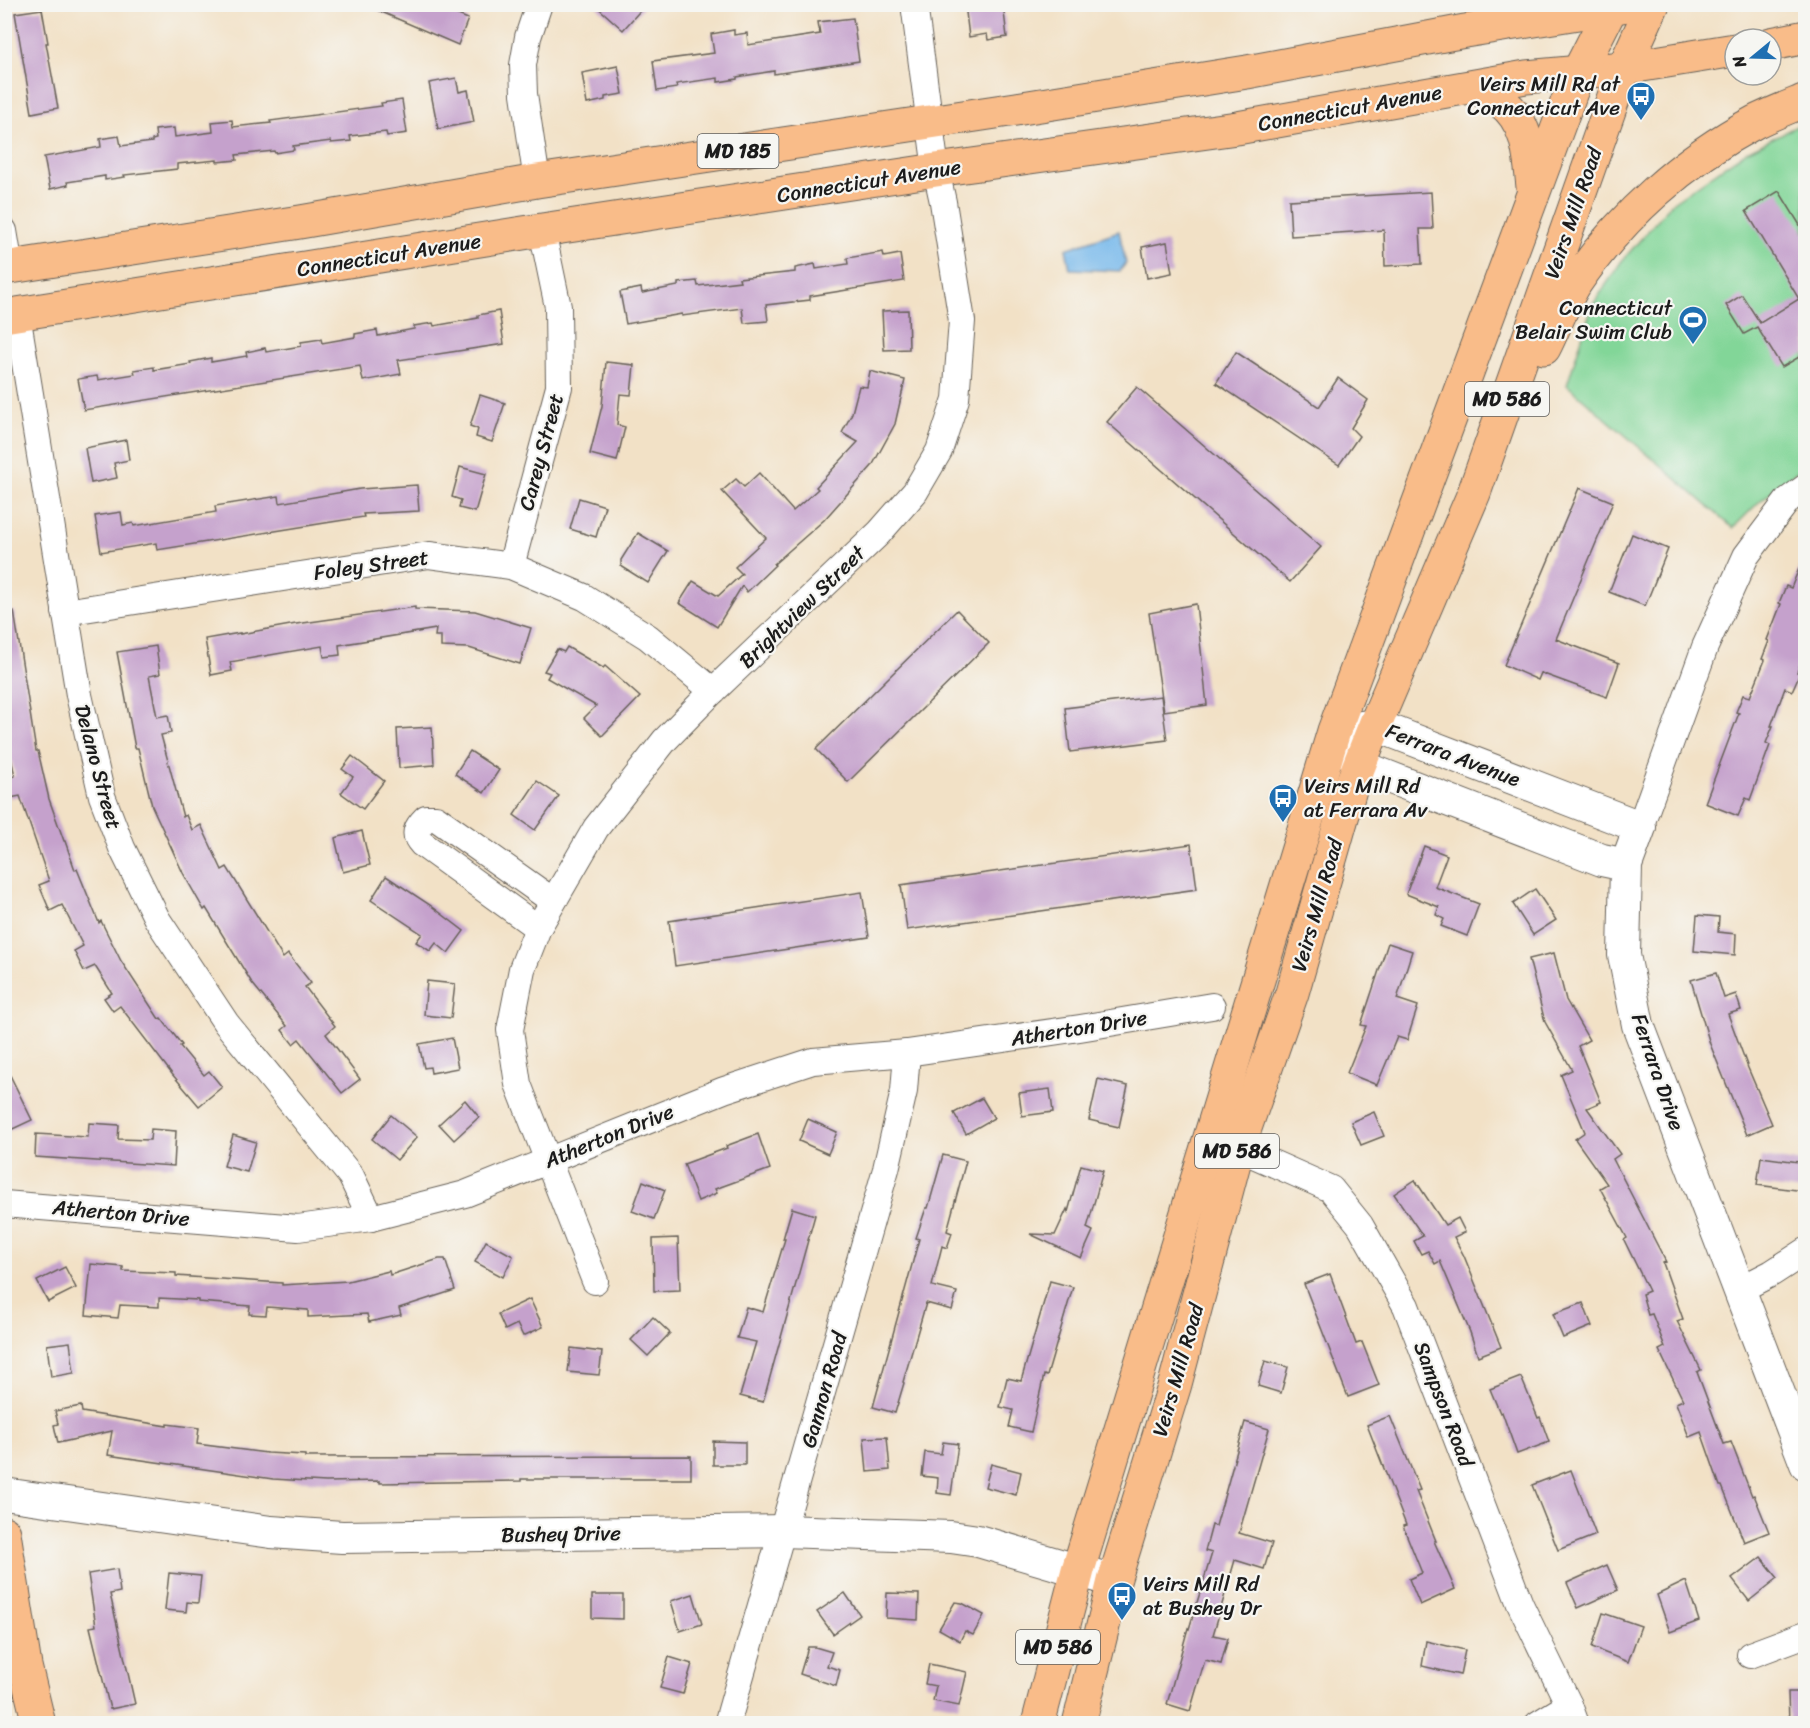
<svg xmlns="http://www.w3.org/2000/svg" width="1810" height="1728" font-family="Sriracha,sans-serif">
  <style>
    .green { fill: #82d698; stroke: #4f795a; stroke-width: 1.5 }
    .water { fill: #76b8eb; stroke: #496a84; stroke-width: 1.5 }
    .building { fill: #c5a1cc }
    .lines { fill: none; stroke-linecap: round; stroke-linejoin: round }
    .minor-casing { stroke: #676158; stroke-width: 28 }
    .tertiary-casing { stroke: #676158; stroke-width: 34 }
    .primary-casing { stroke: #676158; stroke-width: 35 }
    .minor { stroke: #fff; stroke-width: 26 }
    .tertiary { stroke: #fff; stroke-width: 32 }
    .primary { stroke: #f9bc89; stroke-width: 33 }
    .labels { text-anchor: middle; stroke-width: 4.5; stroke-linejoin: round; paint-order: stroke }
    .shield { fill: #f6f6f2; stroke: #5d5d5c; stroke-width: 1.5 }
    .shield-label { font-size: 20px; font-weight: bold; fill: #1c1c1c }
    .poi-label { font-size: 21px; fill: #1c1c1c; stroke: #f6f6f2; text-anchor: end }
    .street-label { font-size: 21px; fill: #1c1c1c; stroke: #f6f6f2 }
  </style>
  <rect width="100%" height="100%" fill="#f6f6f2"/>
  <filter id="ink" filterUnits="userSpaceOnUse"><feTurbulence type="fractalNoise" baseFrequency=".0167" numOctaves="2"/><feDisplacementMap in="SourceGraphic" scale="12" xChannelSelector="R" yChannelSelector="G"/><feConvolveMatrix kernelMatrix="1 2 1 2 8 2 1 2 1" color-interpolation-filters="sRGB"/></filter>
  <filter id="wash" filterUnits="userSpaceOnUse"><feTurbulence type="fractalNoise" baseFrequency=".008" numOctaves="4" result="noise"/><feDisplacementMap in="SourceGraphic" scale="24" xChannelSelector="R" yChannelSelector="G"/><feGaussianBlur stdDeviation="1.35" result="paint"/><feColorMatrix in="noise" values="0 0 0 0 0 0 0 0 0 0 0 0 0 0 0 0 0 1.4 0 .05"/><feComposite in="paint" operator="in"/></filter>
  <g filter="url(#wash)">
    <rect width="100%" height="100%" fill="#f2e1c6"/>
    <path class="green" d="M1805,122V465L1759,502L1733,528L1567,385L1592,306L1621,262L1673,202L1747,151Z"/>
    <path class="water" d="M1119,231L1126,263L1120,271L1070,269L1066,249Z"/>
    <g id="blocks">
      <g class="building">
        <path d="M363,4H431L468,19L458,45Z"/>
        <path d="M594,4H646L623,30Z"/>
        <path d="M965,4H1003L1007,37L988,40L987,34L969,37Z"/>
        <path d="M42,9L48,43H46L58,108L32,113L15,13Z"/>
        <path d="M853,18L859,61L774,74V71L737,77V79L718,82V78L676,84L677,88L657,91L653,61L714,53L711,34L734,30V35L747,33L748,45L820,34L818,22Z"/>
        <path d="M618,66L623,94L605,97V100L587,104L582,73Z"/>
        <path d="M456,78L459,92L468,90L474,122L438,129L429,83Z"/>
        <path d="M402,100L407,133L387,136L386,132L350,136L351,141L331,143V141L293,146L294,150L275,153L274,151L236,155L237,160L217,162V160L177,164V169L124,175L125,177L105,180V176L67,182L68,185L50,189L44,157L101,147L100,139L119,136L121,146L152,142V140L156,139L155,130L174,128L175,137L213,132L212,122L232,120L233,127L271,123L270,121L382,106L381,103Z"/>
        <path d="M1779,191L1806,235V353L1782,367L1757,327L1744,334L1726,305L1742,295L1760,323L1799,299L1746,211Z"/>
        <path d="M1431,192L1433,229H1420L1422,264L1385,266L1384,230L1291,236L1289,200Z"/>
        <path d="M1167,242L1172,273L1147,278L1142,247Z"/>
        <path d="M883,252L884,257L900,254L904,281L810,296V300L766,305L768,321L744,323L742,308L682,316V314L626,324L620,292L641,288L642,293L678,286V283L697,281L698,286L740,281L739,278L795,272V268L815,264L816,269L848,264L847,258Z"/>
        <path d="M908,310L909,349L884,350L882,311Z"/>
        <path d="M499,311L504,344L398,360L401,374L363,381L360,366L84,410L78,379L97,376L98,380L135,374L134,370L154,367V370L191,364L190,362L211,358V362L247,356L246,352L265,348L266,352L301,346V342L321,339L322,343L355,337V334L377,330L378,336L414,329V326L433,323L434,326L478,318V315Z"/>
        <path d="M1236,352L1319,407L1338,378L1368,400L1351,428L1359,436L1339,465L1216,383Z"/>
        <path d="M606,362L634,365L631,395L620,394L617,425L625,427L617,461L590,454L602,406Z"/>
        <path d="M870,371L905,380L895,424L872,466L824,520L774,564L775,565L747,592L742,586L717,627L679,603L693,581L718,596L742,574L735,567L766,538L722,491L736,479L744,487L759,473L793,511L818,489L816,487L858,442L842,433L852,413L859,386L867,387Z"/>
        <path d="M1137,387L1321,547L1290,582L1107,422Z"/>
        <path d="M480,395L505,403L492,442L476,437L478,429L470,426Z"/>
        <path d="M126,440L129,460L114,463L117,478L91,483L85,448Z"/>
        <path d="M460,467L486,474L475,512L459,508L461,500L452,497Z"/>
        <path d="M417,485L419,511L363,514L364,517L325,523L157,550L156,543L101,552L95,516L121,512L123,525L133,523L134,526L216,512L215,506L279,496L280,503L360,489Z"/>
        <path d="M1579,488L1613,502L1556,639L1619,663L1607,697L1541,673L1538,680L1504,665Z"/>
        <path d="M579,498L605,506L596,537L570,529Z"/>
        <path d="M638,533L668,551L648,583L621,566V560Z"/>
        <path d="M1632,534L1668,549L1645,606L1609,592Z"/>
        <path d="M1805,554L1806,650L1797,672L1800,673L1792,691L1785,688L1771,726H1773L1766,743L1770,745L1750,800L1746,798L1738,816L1705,803L1739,713L1736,712L1743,695L1750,697L1765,660L1762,659L1769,641L1767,640L1781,604L1779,603L1786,586L1791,588Z"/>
        <path d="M1196,604L1207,705L1164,711L1149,613Z"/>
        <path d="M415,607V609L475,611L531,628L520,664L469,648L441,647V636H435L436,629L339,645L340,655L324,657L322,646L230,662L232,671L211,675L205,639L240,633V634L296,624Z"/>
        <path d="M957,610L989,643L848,782L816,749Z"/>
        <path d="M14,611L36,751H38L49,799L64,841H65L75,870L77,869L99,923L101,921L121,961L159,1019L161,1018L182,1045L180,1046L204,1075L209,1071L222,1087L199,1106L172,1074L120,1006L113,1011L104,998L112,993L95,966L84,971L74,951L83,946L62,905L50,911L39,885L49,881L20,796L10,798L6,778L15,776L4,727V612Z"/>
        <path d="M156,646L160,674L149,676L157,717L168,715L171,733L161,735L183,817L186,815L192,830L201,825L222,870L227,867L283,958L288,954L311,983L305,987L335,1026L326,1034L360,1079L342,1093L299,1039L293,1044L282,1030L287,1026L252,983L206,908L204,910L183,873L152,806L138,748H135L117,652Z"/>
        <path d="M567,647L603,668L605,666L640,697L602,736L584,718L596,706L547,678L550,673L544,671L557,649L564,652Z"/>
        <path d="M1161,696L1167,740L1070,752L1065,708Z"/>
        <path d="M432,727L434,765L399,768L397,729Z"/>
        <path d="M470,751L499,770L484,793L455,774Z"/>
        <path d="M352,756L384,781L363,809L341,793L353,777L342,769Z"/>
        <path d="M537,781L559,796L535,830L514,815Z"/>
        <path d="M362,831L370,865L343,872L335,838Z"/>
        <path d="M1191,844L1197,889L907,930L901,885Z"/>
        <path d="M1424,846L1447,855L1435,887L1479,904L1467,936L1441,926L1444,919L1436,915L1439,907L1406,894Z"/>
        <path d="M386,876L430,905L464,931L448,953L436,943L430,951L416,942L422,934L371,900Z"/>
        <path d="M1535,889L1556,920L1533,935L1513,904Z"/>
        <path d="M862,892L869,937L675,966L669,921Z"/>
        <path d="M1697,915L1719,917L1718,932L1736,934L1735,955L1694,951Z"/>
        <path d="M1388,943L1412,951L1397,999L1418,1006L1407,1040L1397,1037L1377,1085L1347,1073L1366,1026L1361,1025Z"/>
        <path d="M1554,953L1566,1000L1589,1040L1578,1046L1601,1102L1587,1108L1620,1154L1613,1159L1666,1262L1663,1263L1683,1319L1677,1321L1701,1370L1697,1372L1724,1444L1731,1442L1752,1496L1754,1495L1769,1532L1744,1542L1722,1486H1720L1701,1432L1689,1437L1676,1403L1683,1400L1659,1350L1665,1347L1652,1314L1648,1315L1642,1294L1649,1291L1624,1240L1627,1238L1600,1188L1607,1184L1575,1139L1585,1132L1561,1075L1572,1070L1545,1022L1529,959Z"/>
        <path d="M1716,973L1724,998L1736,994L1741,1010L1728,1014L1748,1068L1772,1124L1747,1135L1710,1044L1691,980Z"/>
        <path d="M427,981L455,984L451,1018L424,1015Z"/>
        <path d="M452,1038L458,1068L431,1073L430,1067L424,1068L419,1044Z"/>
        <path d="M4,1063L32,1120L4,1133Z"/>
        <path d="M1098,1079L1128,1086L1119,1127L1089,1120Z"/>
        <path d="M1050,1089L1053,1112L1022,1116L1019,1093Z"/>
        <path d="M982,1098L994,1118L966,1134L954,1113Z"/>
        <path d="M465,1100L479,1117L454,1140L439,1124Z"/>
        <path d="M1374,1112L1384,1136L1361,1145L1351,1122Z"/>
        <path d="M391,1115L417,1137L397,1160L372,1139Z"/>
        <path d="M808,1119L837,1132L828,1154L799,1141Z"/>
        <path d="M89,1123L119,1125L118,1139L150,1140L151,1129L176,1131L174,1166L35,1157L36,1134L88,1137Z"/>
        <path d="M758,1134L770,1169L715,1189L717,1193L698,1201L684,1164L727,1148L726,1146Z"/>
        <path d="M233,1135L256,1142L247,1172L224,1166Z"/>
        <path d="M943,1155L966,1161L947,1231L952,1233L947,1248L942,1246L932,1286L957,1292L952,1310L926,1303L903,1382L904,1383L895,1413L873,1407L919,1239L916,1238L926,1208H928Z"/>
        <path d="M1761,1157L1806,1163L1804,1191L1757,1185Z"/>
        <path d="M1081,1165L1103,1171L1087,1228L1093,1231L1081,1258L1030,1234L1055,1235L1067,1209L1068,1212Z"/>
        <path d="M1415,1180L1445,1225L1458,1218L1465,1232L1454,1237L1464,1256L1501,1347L1478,1356L1470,1332L1440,1261L1435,1264L1428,1251L1421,1254L1414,1241L1423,1236L1394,1194Z"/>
        <path d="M643,1181L665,1190L654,1219L632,1211Z"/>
        <path d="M792,1208L815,1215L763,1402L740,1396L756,1342L737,1338L746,1307L763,1312L785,1239H783Z"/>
        <path d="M678,1238L680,1290L654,1291L653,1239Z"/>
        <path d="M486,1241L513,1256L503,1277L475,1262Z"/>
        <path d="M439,1259H445L455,1290L399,1308L401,1315L369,1322L367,1314L308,1317V1310L267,1307L266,1315L249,1314L250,1306L198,1302V1300L159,1298V1307L120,1305L118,1318L86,1315L91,1264L123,1267V1271L176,1273V1276L282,1283V1285L348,1281L389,1271L390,1275Z"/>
        <path d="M65,1267L76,1288L48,1302L37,1281Z"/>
        <path d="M1330,1274L1356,1344L1362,1342L1379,1385L1348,1397L1304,1284Z"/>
        <path d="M1050,1281L1073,1287L1047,1376L1044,1375L1031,1432L1009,1427L1013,1410L1000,1407L1007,1378L1021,1381Z"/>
        <path d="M530,1299L543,1327L523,1336L517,1324L505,1330L498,1314Z"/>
        <path d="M1583,1303L1592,1326L1563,1338L1553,1314Z"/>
        <path d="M653,1317L670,1333L648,1356L631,1340Z"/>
        <path d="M70,1342L74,1373L51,1377L47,1345Z"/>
        <path d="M571,1348L602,1352L599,1375L568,1372Z"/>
        <path d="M1265,1361L1288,1367L1281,1393L1258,1386Z"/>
        <path d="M1521,1377L1538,1418L1540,1417L1549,1442L1517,1454L1502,1412L1500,1413L1490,1389Z"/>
        <path d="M81,1406L82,1412L167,1426V1424L199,1428L197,1444L267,1453L305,1455V1457L691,1456V1479H521V1481L380,1483V1481L326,1482L273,1479L108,1455L112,1431L58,1443L54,1425L58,1424L55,1411Z"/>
        <path d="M1390,1416L1420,1490L1416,1491L1436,1541H1434L1455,1589L1420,1605L1409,1579L1422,1573L1403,1526L1406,1525L1367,1425Z"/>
        <path d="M1245,1422L1269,1429L1239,1533L1272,1543L1264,1569L1235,1560L1213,1635L1228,1638L1221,1664L1205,1660L1190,1711L1167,1704L1188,1628L1189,1629L1212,1553L1205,1551L1212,1525L1216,1526Z"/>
        <path d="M887,1437L890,1470L867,1472L864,1438Z"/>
        <path d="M713,1441L745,1442V1465H713Z"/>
        <path d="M943,1442L958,1444L951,1495L937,1493L938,1478L922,1476L925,1452L941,1454Z"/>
        <path d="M991,1464L1021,1472L1016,1495L985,1487Z"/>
        <path d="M1571,1470L1596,1535L1558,1550L1532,1485Z"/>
        <path d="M1761,1557L1778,1578L1749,1601L1732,1579Z"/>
        <path d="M1607,1565L1618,1590L1578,1608L1567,1583Z"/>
        <path d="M117,1569L120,1592L110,1594L135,1704L110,1709L90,1627L96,1626L88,1574Z"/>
        <path d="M169,1573L201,1576L198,1603L187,1602L186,1612L165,1610Z"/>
        <path d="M1686,1581L1699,1621L1670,1632L1657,1595Z"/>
        <path d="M845,1593L860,1615L833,1634L817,1612Z"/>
        <path d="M887,1593L919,1594L918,1620L886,1618Z"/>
        <path d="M693,1594L702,1624L680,1631L671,1601Z"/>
        <path d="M592,1595H623V1619L592,1618Z"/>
        <path d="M955,1602L962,1603L984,1615L973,1635L965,1631L960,1641L939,1629Z"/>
        <path d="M1603,1613L1641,1626L1628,1662L1600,1651V1650L1592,1647Z"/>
        <path d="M1426,1641L1465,1650L1460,1675L1422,1666Z"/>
        <path d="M808,1647H815L832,1652L827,1666L840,1670L836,1686L800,1674Z"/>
        <path d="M669,1657L692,1664L683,1694L660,1688Z"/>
        <path d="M929,1664L967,1672L959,1706L933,1701L936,1686L925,1684Z"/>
        <path d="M1788,1692H1806V1724H1789Z"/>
      </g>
    </g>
  </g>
  <g filter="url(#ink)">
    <use href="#blocks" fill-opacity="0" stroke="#676158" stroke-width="1.5"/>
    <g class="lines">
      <g class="minor-casing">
        <g id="minor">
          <path d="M537,181L524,94L523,65L528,37L539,4"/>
          <path d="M4,231L10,267"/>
          <path d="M17,314L79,695L102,796L122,848L157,919L226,1023L351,1176L371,1218"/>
          <path d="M511,566L559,387L558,307L542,230"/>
          <path d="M65,612L429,555L511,566L584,597L648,637L713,691"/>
          <path d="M1640,827L1705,647L1746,556L1788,500L1806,487"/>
          <path d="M538,928L422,844C412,834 417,827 426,818H436L553,901"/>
          <path d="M1238,1148L1331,1189L1360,1225L1406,1306L1520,1604L1569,1705L1576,1724"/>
          <path d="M4,1204L298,1228L371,1218L465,1194L724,1090L813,1061L907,1053L1080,1028L1212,1006"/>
          <path d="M595,1281L518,1084L510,1030L522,969L538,928L596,828L665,740L713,691L879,533L915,492L939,451L956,399L962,321L943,202L936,170L914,4"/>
          <path d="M1739,1290L1772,1273L1806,1251"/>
          <path d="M1750,1655L1806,1634"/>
          <path d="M727,1724L886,1169L904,1091L907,1053"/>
          <path d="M1538,1724L1569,1705"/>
        </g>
      </g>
      <g class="tertiary-casing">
        <g id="tertiary">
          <path d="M1626,865L1602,860L1360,766L1334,731L1375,725L1640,827L1626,865L1624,955L1638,1025L1806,1464"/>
          <path d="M4,1494L271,1532L342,1537L783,1531L951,1537L978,1541L1114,1581"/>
        </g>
      </g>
      <g class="primary-casing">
        <g id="primary">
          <path d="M1771,44L1806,37"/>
          <path d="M1475,87C1484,91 1493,95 1500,101C1528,120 1530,157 1533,187"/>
          <path d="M4,268L300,222L537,181L1016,109L1247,72L1465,31L1628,5"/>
          <path d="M4,316L542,230L936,170L1237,128L1526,77L1624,68L1735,50"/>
          <path d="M1544,348C1555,327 1563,302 1576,282C1621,216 1684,160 1755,122C1771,114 1789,107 1806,100"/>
          <path d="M4,1533L25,1666L39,1724"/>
          <path d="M1038,1724L1078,1570L1334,731L1578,73L1613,4"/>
          <path d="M1079,1724L1114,1581L1175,1384L1238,1148L1292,993L1351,786L1375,725L1474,493L1624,68L1653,4"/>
        </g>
      </g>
      <use href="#minor" class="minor"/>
      <use href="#tertiary" class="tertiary"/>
      <use href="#primary" class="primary"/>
    </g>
  </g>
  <defs>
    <g id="bus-pin" transform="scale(1.5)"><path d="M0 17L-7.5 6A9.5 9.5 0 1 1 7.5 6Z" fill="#1f6fb2" stroke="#f6f6f2"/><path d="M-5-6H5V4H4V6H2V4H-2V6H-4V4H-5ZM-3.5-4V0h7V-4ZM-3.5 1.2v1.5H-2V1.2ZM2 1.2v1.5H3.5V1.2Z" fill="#fff"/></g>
    <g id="stadium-pin" transform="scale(1.5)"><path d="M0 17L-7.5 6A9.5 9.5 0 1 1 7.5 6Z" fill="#1f6fb2" stroke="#f6f6f2"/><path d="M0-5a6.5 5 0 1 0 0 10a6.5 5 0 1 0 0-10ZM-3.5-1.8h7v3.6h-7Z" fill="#fff"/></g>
  </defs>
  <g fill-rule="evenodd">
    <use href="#bus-pin" x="1641" y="96"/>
    <use href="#stadium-pin" x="1693" y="320"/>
    <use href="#bus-pin" x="1283" y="798"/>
    <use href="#bus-pin" x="1122" y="1596"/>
  </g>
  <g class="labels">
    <g class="shield">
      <rect x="697.5" y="134" width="81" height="34" rx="4.5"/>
      <rect x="1465" y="382" width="84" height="34" rx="4.5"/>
      <rect x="1195" y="1134" width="84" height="34" rx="4.5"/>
      <rect x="1016" y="1630" width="84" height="34" rx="4.5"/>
    </g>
    <g class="shield-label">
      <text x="738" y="158">MD 185</text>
      <text x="1507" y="406">MD 586</text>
      <text x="1237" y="1158">MD 586</text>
      <text x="1058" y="1654">MD 586</text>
    </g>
    <g class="poi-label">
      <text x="1620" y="91">Veirs Mill Rd at<tspan x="1620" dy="24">Connecticut Ave</tspan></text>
      <text x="1672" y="315">Connecticut<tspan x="1672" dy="24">Belair Swim Club</tspan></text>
      <text x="1304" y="793" text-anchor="start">Veirs Mill Rd<tspan x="1304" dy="24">at Ferrara Av</tspan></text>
      <text x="1143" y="1591" text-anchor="start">Veirs Mill Rd<tspan x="1143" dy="24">at Bushey Dr</tspan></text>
    </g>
    <g class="street-label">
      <text transform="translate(1350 108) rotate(-10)" y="7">Connecticut Avenue</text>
      <text transform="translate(869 181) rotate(-9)" y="7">Connecticut Avenue</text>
      <text transform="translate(1573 213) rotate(-71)" y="7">Veirs Mill Road</text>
      <text transform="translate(389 255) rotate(-9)" y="7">Connecticut Avenue</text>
      <text transform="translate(541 452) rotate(-75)" y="7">Carey Street</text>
      <text transform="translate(371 565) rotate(-8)" y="7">Foley Street</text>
      <text transform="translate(802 607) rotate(-44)" y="7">Brightview Street</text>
      <text transform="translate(1453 755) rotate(21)" y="7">Ferrara Avenue</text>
      <text transform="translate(98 767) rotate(75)" y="7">Delano Street</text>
      <text transform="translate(1317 905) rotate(-74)" y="7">Veirs Mill Road</text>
      <text transform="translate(1079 1028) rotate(-9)" y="7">Atherton Drive</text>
      <text transform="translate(1658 1072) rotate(71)" y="7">Ferrara Drive</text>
      <text transform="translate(609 1136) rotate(-22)" y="7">Atherton Drive</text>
      <text transform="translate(121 1213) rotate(5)" y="7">Atherton Drive</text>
      <text transform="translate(1178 1370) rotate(-74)" y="7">Veirs Mill Road</text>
      <text transform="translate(824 1390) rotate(-74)" y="7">Gannon Road</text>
      <text transform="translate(1444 1404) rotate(69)" y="7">Sampson Road</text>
      <text transform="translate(561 1534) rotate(-1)" y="7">Bushey Drive</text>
    </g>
  </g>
  <rect width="1810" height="1728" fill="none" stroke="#f6f6f2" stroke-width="24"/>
  <g transform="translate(1753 57) rotate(251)"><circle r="28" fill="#f6f6f2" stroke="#9f9f9c" stroke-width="1.5"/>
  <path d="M0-4.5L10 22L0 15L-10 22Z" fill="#1f6fb2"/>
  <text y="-9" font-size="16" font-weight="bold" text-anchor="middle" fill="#1c1c1c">N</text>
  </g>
</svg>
